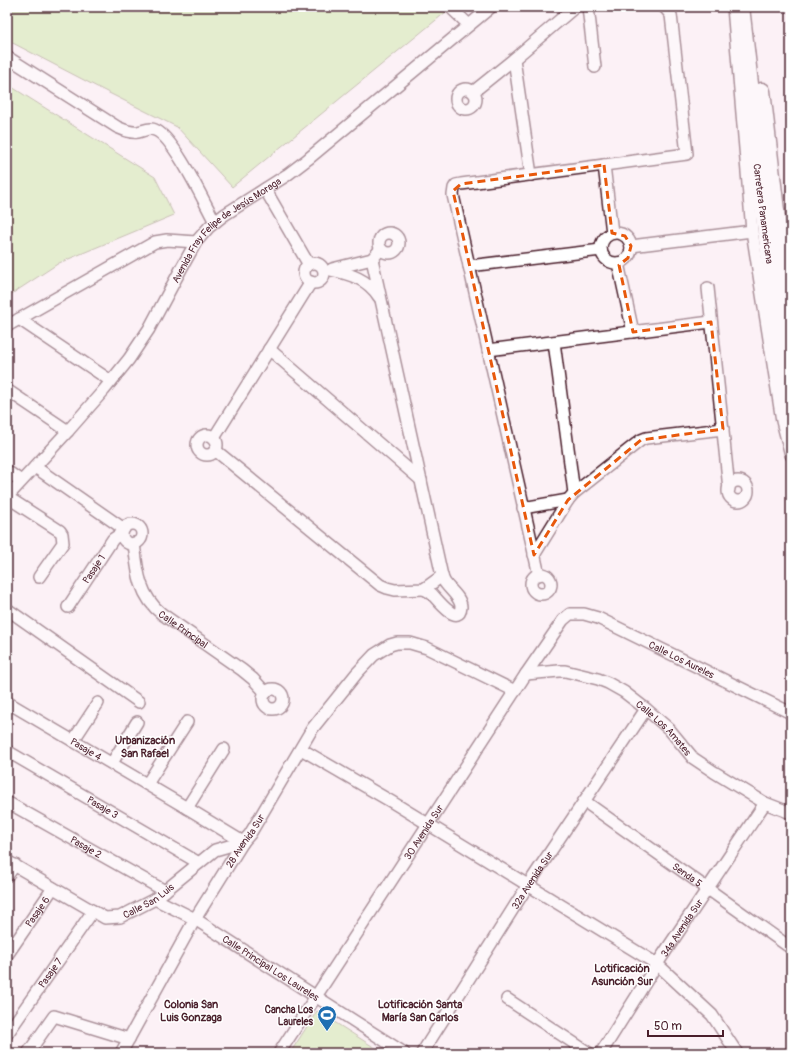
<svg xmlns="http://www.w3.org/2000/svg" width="798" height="1060" font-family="Pangolin,sans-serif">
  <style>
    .green { fill: #c8e8a1; stroke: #898466 }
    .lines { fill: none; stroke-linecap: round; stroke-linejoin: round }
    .minor-casing { stroke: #4a1f2b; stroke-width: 14 }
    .highway-casing { stroke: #4a1f2b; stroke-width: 19 }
    .minor { stroke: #fff; stroke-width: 11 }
    .highway { stroke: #fff; stroke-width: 16 }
    .marked { fill: none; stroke: #e8590c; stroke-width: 3; stroke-dasharray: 8 5; stroke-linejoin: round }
    .labels { text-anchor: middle; stroke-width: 3; stroke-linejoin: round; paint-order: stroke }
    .street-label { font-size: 10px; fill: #4a1f2b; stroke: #fff }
    .poi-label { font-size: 10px; font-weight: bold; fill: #4a1f2b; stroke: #fff; text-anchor: end }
    .neighbourhood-label { font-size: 11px; font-weight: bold; fill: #4a1f2b; stroke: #fff }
  </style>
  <rect width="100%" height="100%" fill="#fcf1f5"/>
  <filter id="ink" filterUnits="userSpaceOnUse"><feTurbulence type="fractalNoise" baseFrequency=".025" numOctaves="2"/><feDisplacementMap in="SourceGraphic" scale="8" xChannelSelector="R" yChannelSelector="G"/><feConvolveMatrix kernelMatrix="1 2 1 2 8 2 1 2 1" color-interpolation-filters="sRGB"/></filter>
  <g filter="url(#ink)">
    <g class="green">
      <path d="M7,7H452L232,187L177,127L105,91L7,40Z"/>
      <path d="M7,84L155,177L174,215L59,263L7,297Z"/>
      <path d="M317,1011L383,1053H290Z"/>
    </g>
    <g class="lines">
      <g class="minor-casing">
        <g id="minor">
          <path d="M450,7L469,25"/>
          <path d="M588,7L595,67"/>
          <path d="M733,7L752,231L782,421L791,455"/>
          <path d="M7,57L117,127C124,130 130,133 138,132C144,131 149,127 155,130C174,137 204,202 215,222"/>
          <path d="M514,59L531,175"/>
          <circle cx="466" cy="99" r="10"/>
          <path d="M473,92L514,59L575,7"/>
          <path d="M604,165L612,233"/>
          <path d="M265,189L309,265"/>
          <circle cx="616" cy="248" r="15"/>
          <circle cx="389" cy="243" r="10"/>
          <path d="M631,246L752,231"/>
          <path d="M618,263L633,332"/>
          <circle cx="314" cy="273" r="10"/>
          <path d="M469,266L601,250"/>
          <path d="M332,269L372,259L381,249"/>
          <path d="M331,270C350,274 368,279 379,297"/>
          <path d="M708,288L729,489"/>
          <path d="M19,319L111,381"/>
          <path d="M7,326L155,242L167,240L196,242"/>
          <path d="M554,342L574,493"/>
          <path d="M269,349L421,480"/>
          <path d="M488,350L711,322"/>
          <path d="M7,390L68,431"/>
          <circle cx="207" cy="445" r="10"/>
          <path d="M214,438L311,282"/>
          <path d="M215,450L380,585L387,588L395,590L424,589L442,576L372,259"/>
          <path d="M35,467L124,529"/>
          <path d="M7,471L21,481"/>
          <circle cx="738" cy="491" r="10"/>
          <path id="s1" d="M7,497L68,431L104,390L129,359L149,329L181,269L196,242L209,227L224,215L265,189L287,175L308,159L491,7"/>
          <path d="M7,497L60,531L62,534L63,543L39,577"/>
          <path d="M523,508L568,500"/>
          <circle cx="132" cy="534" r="10"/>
          <path id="s2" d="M134,543C137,570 139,596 162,614L242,670L253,679L266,693"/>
          <path d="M534,555L568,500L574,493L641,440L646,438L723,429"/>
          <circle cx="541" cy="584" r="10"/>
          <path d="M539,575L453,195L454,188L456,185L461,184L687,154L671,15L666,9L664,7"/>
          <path d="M424,589C427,591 430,592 432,594C436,598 459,628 461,607C461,598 451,591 446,584C444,582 443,579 442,576"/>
          <path id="s3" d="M68,607L113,539L122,533"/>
          <path d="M7,609L139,702"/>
          <path id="s4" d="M526,674L559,671H565L598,679L608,683L624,692L646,709L669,729L693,758L714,772L765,803L791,813"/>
          <circle cx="273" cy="699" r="10"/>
          <path id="s5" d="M7,702L187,808L243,842"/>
          <path d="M73,741L98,703"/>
          <path d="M301,749L392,802L657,964L712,1015L737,1053"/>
          <path id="s6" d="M7,751L199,863"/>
          <path d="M112,763L137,722"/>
          <path d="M147,784L187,722"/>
          <path id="s7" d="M584,801L791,948"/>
          <path id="s8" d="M7,802L165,891"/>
          <path d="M187,808L224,749"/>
          <path id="s9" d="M7,861L105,918L120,917L155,899L215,850L243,842"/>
          <path d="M7,876L15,865"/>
          <path id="s10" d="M155,899L195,919L404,1053"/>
          <path id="s11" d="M7,955L53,888"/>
          <path d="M507,999L589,1053"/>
          <path id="s12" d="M7,1034L93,911"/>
          <path d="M28,1053L54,1016L129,1039"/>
          <path id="s13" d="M121,1053L195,919L243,842L250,834L312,729L357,673L374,655L390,645L397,643H410L427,648L515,691"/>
          <path id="s14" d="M279,1053L526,674L563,620L570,614H584L598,618L791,713"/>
          <path id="s15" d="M422,1053L528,885L646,709"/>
          <path id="s16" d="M601,1053L657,964L765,803"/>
        </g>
      </g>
      <g class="highway-casing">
        <g id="highway">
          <path id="s17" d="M741,7L753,110L758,171L791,421"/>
          <path d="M762,91L790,330"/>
        </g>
      </g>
      <use href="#minor" class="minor"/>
      <use href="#highway" class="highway"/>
    </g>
  </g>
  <path d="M0 0H798V1060H0ZM604,165L612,233L625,236L631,246L628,258L619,265L633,332L711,322L723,429L641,440L568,500L534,555L453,191L461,184Z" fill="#fcf1f5" fill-opacity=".55" fill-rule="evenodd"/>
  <path class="marked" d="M604,165L612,233L625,236L631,246L628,258L619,265L633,332L711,322L723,429L641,440L568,500L534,555L453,191L461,184Z"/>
  <defs>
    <g id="stadium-pin" transform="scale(1)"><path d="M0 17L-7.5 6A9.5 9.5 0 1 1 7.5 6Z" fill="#1f6fb2" stroke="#fff"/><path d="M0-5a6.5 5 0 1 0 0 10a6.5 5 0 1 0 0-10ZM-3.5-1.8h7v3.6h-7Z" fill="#fff"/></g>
  </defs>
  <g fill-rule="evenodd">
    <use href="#stadium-pin" x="327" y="1015"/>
  </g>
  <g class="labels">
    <g class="street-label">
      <text dy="4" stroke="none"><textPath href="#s17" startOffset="208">Carretera Panamericana</textPath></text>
      <text dy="4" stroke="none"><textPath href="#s1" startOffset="349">Avenida Fray Felipe de Jesús Moraga</textPath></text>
      <text dy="4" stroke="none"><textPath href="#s3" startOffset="46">Pasaje 1</textPath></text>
      <text dy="4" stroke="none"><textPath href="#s2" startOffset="105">Calle Principal</textPath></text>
      <text dy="4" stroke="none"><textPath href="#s14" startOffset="649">Calle Los Aureles</textPath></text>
      <text dy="4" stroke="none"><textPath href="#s4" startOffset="156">Calle Los Amates</textPath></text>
      <text dy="4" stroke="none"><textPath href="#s5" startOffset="92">Pasaje 4</textPath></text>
      <text dy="4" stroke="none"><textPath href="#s6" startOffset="111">Pasaje 3</textPath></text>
      <text dy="4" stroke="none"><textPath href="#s14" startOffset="264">30 Avenida Sur</textPath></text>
      <text dy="4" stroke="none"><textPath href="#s13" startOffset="246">28 Avenida Sur</textPath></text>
      <text dy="4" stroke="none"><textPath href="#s8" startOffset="91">Pasaje 2</textPath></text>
      <text dy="4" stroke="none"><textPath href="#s7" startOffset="127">Senda 5</textPath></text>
      <text dy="4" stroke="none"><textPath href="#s15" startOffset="205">32a Avenida Sur</textPath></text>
      <text dy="4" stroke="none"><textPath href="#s9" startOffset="161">Calle San Luis</textPath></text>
      <text dy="4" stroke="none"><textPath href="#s11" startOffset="53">Pasaje 6</textPath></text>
      <text dy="4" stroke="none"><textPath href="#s16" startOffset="149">34a Avenida Sur</textPath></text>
      <text dy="4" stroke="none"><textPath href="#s10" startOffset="135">Calle Principal Los Laureles</textPath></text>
      <text dy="4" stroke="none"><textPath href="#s12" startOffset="75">Pasaje 7</textPath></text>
    </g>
    <g class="poi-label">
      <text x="313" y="1013">Cancha Los<tspan x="313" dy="12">Laureles</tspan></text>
    </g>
    <g class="neighbourhood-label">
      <text x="145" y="744">Urbanización<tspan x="145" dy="13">San Rafael</tspan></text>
      <text x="622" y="972">Lotificación<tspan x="622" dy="13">Asunción Sur</tspan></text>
      <text x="191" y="1008">Colonia San<tspan x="191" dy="13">Luis Gonzaga</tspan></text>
      <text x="420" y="1008">Lotificación Santa<tspan x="420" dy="13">María San Carlos</tspan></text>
    </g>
  </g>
  <rect width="798" height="1060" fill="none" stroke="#fff" stroke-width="24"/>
  <rect x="12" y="12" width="774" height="1036" fill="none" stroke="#4a1f2b" stroke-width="1.5" filter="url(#ink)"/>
  <path d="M648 1030v6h75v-6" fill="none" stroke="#4a1f2b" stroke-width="2"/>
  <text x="654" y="1030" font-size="12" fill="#4a1f2b" stroke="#ffffff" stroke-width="3" paint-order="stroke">50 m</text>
</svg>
